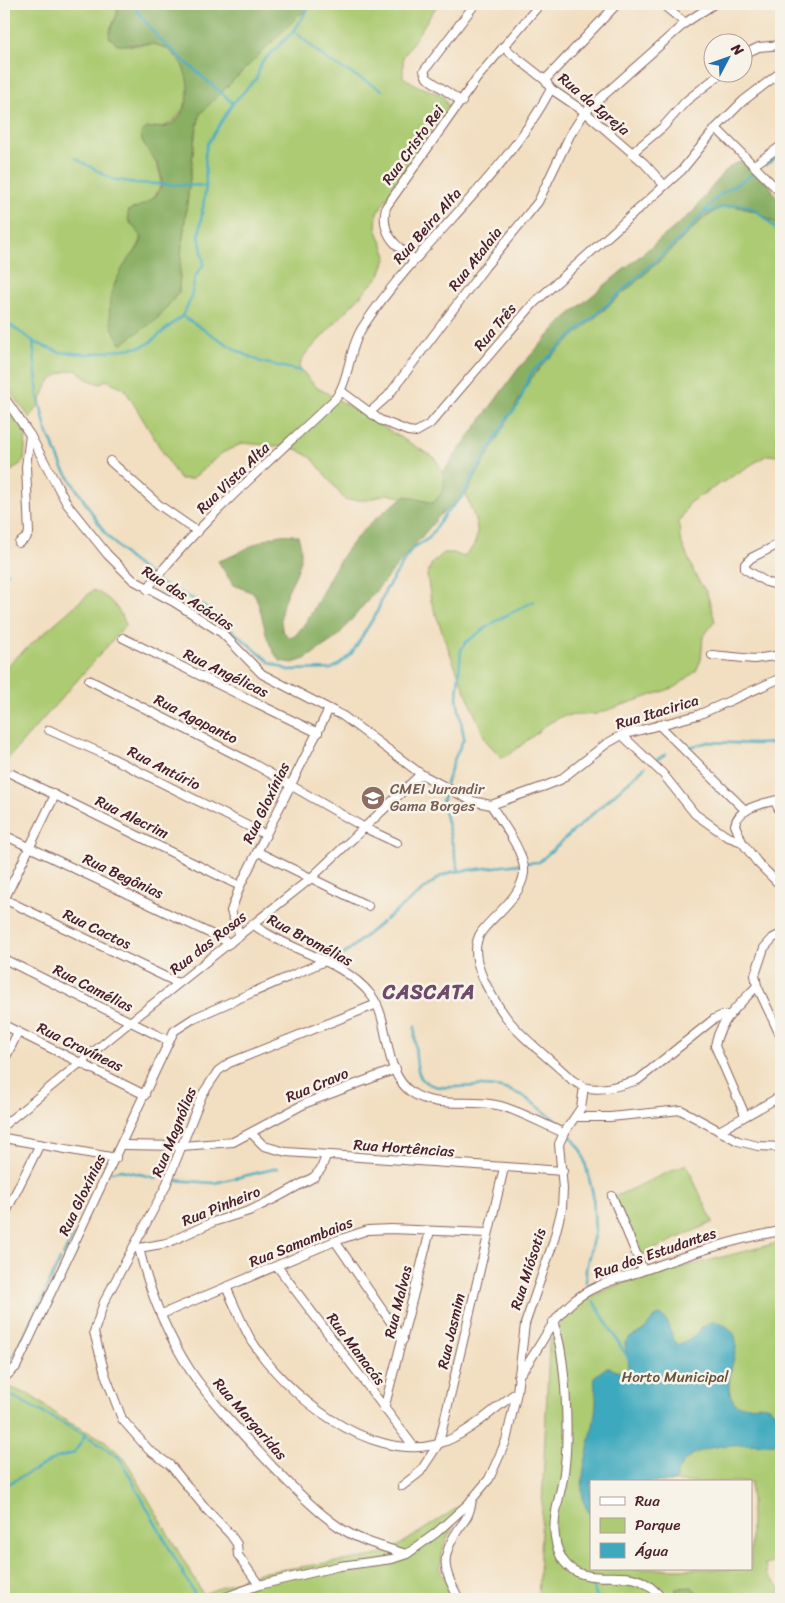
<svg xmlns="http://www.w3.org/2000/svg" width="785" height="1603" font-family="Sriracha,sans-serif">
  <style>
    .green { fill: #accb72; stroke: #7b754e; fill-rule: evenodd }
    .forest { fill: #89af64; stroke: #6a6748 }
    .water { fill: #3ea9be; stroke: #446474 }
    .lines { fill: none; stroke-linecap: round; stroke-linejoin: round }
    .stream { stroke: #3ea9be; stroke-width: 2.5 }
    .minor-casing { stroke: #85625f; stroke-width: 10 }
    .minor { stroke: #fff; stroke-width: 8 }
    .labels { text-anchor: middle; stroke-width: 5; stroke-linejoin: round; paint-order: stroke }
    .street-label { font-size: 15px; fill: #4a1f2b; stroke: #f7f3e8 }
    .education-label { font-size: 15px; fill: #785e54; stroke: #f7f3e8; text-anchor: start }
    .park-label { font-size: 15px; fill: #675340; stroke: #f7f3e8 }
    .district-label { font-size: 20px; font-weight: bold; letter-spacing: 1px; fill: #6e4b6b; stroke: #f7f3e8 }
  </style>
  <rect width="100%" height="100%" fill="#f7f3e8"/>
  <filter id="ink" filterUnits="userSpaceOnUse"><feTurbulence type="fractalNoise" baseFrequency=".02" numOctaves="2"/><feDisplacementMap in="SourceGraphic" scale="10" xChannelSelector="R" yChannelSelector="G"/><feConvolveMatrix kernelMatrix="1 2 1 2 8 2 1 2 1" color-interpolation-filters="sRGB"/></filter>
  <filter id="wash" filterUnits="userSpaceOnUse"><feTurbulence type="fractalNoise" baseFrequency=".0096" numOctaves="4" result="noise"/><feDisplacementMap in="SourceGraphic" scale="20" xChannelSelector="R" yChannelSelector="G"/><feGaussianBlur stdDeviation="1.12" result="paint"/><feColorMatrix in="noise" values="0 0 0 0 0 0 0 0 0 0 0 0 0 0 0 0 0 1.4 0 .05"/><feComposite in="paint" operator="in"/></filter>
  <g filter="url(#wash)">
    <rect width="100%" height="100%" fill="#f2dec0"/>
    <g class="green">
      <path d="M4,4H117L118,13L110,29L131,46C139,45 150,43 158,45C174,49 187,68 189,83C192,101 174,131 154,127L148,151C174,187 156,197 128,220C132,226 141,232 141,239C142,242 116,283 112,291L156,320L179,292L181,254L195,136L200,114L299,15L315,4H438L403,57V77L418,86L442,95L449,108L429,134L377,213L376,228L387,256L380,275L304,356L299,367L315,386L435,458C446,477 450,486 433,503L386,494L368,500H345L312,458L297,449L275,446L243,443L222,453L192,479H179L124,388L106,380L100,384L86,379L77,370C40,373 49,395 30,418L4,383V273L7,275C5,250 15,227 4,203Z"/>
      <path d="M734,206L762,214L781,228V456L767,455L759,460L690,502L679,522L680,539L696,577L707,593L715,621L703,637L701,660L696,671L676,687L596,714L563,716L549,723L509,755L502,758L486,741L451,656L431,601L427,575L432,563L444,553H454L463,557C488,537 474,520 466,494L530,380L544,363L664,257L702,220L720,208Z"/>
      <path d="M4,400L26,435L24,461L4,477Z"/>
      <path d="M93,590C111,598 119,608 126,625L4,763V668Z"/>
      <path d="M686,1164L713,1222L641,1255L614,1197Z"/>
      <path d="M781,1242V1561L765,1565L767,1575L781,1588V1591L772,1599H538L549,1344C567,1305 590,1295 629,1281ZM591,1482H751V1569H591Z"/>
      <path d="M4,1385L30,1395L66,1421L104,1440L125,1459L203,1594L259,1573L369,1557L389,1552L463,1504L443,1548L440,1570L455,1599H4Z"/>
    </g>
    <g class="forest">
      <path d="M117,4H315L299,15L200,114L195,136L181,254L179,292L156,320L121,344C101,316 109,287 128,260C134,252 140,249 142,238C137,228 124,222 129,210C152,203 171,191 157,163C152,153 141,146 141,133L147,128C156,127 162,129 170,125C199,107 191,56 160,46C148,41 131,46 118,45L109,37C110,25 120,17 117,4Z"/>
      <path d="M743,161L755,165L765,177L781,205V228C766,215 740,200 719,209C697,219 682,241 664,257C625,293 582,325 544,363L530,380L466,494L441,514L336,638L305,659L293,663L280,661C263,641 265,616 254,593L233,585L218,561C245,554 270,528 298,536C310,569 283,585 281,615C280,619 282,625 282,630L289,637L295,636C315,614 322,588 338,563C354,536 379,513 406,496L433,503C443,493 446,487 443,472L518,369L564,319L693,212L721,175L732,165Z"/>
      <path d="M692,1587L703,1599H676V1588Z"/>
    </g>
    <path class="water" d="M660,1315C673,1321 668,1337 679,1345C692,1341 699,1326 714,1321C764,1335 710,1377 737,1405C758,1408 775,1397 779,1426C780,1432 781,1439 776,1444C743,1446 682,1437 675,1482H591V1516C588,1511 584,1505 583,1499C578,1474 595,1431 596,1403C597,1394 593,1386 595,1376L607,1367L619,1372L628,1369C630,1358 625,1352 625,1342C631,1335 642,1333 645,1329C650,1323 652,1317 660,1315Z"/>
    <g class="lines">
      <g class="stream">
        <path d="M132,4L158,38L233,103"/>
        <path d="M294,31L330,62L382,90"/>
        <path d="M75,158L112,179L135,183L206,186"/>
        <path d="M766,165L781,154"/>
        <path d="M705,213C750,198 749,203 781,234"/>
        <path d="M182,316L238,351L261,362L301,371"/>
        <path d="M4,321L36,343L59,352L89,354L140,347L148,344L182,316L191,299L195,277L204,264L199,235L206,186L205,155L207,145L233,103L256,79L262,62L294,31L311,4"/>
        <path d="M33,341L38,395L46,429L63,468L105,533L127,557L160,583L197,601L271,663L288,670L331,669L340,664L352,653L377,612L385,591L412,549L429,538L445,514L461,498L508,417L518,406L531,373L683,236L718,196L757,171"/>
        <path d="M4,574L8,573"/>
        <path d="M685,748L709,742L754,744L781,743"/>
        <path d="M656,760L666,754"/>
        <path d="M446,784L454,760L464,738L457,698L461,650L466,642L496,621L534,601"/>
        <path d="M444,794L442,802L459,871"/>
        <path d="M525,863L539,862L645,767"/>
        <path d="M385,920L441,876L452,872L520,864"/>
        <path d="M333,960L343,955L382,922"/>
        <path d="M264,992L296,978"/>
        <path d="M415,1026C415,1038 414,1070 422,1079C434,1093 465,1085 482,1086C517,1086 533,1103 559,1123"/>
        <path d="M570,1135L582,1151L593,1194L595,1231L586,1268V1282"/>
        <path d="M111,1172L121,1170L157,1178"/>
        <path d="M173,1180L214,1183L278,1168"/>
        <path d="M63,1255L74,1235"/>
        <path d="M594,1302L631,1363"/>
        <path d="M5,1370L25,1334L60,1260"/>
        <path d="M4,1392L85,1435L119,1457L194,1593L192,1599"/>
        <path d="M774,1415L781,1410"/>
        <path d="M4,1486L57,1458L74,1453L85,1436"/>
        <path d="M594,1570V1569"/>
        <path d="M592,1581L595,1595L600,1599"/>
      </g>
    </g>
  </g>
  <g filter="url(#ink)">
    <g class="lines">
      <g class="minor-casing">
        <g id="minor">
          <path d="M662,4L685,23"/>
          <path d="M503,47L545,80L551,89L585,112L644,163L664,185"/>
          <path d="M742,55L759,47L781,45"/>
          <path d="M545,80L617,4"/>
          <path d="M462,102L427,78L424,71L475,4"/>
          <path d="M716,128L781,193"/>
          <path d="M632,153L663,127L686,101L723,72"/>
          <path d="M754,165L781,146"/>
          <path d="M4,222V239"/>
          <path d="M415,260C395,246 380,233 386,207L477,78L540,4"/>
          <path d="M341,391L380,420L408,431L416,432L430,424L534,303L682,170L716,128L743,101L781,72"/>
          <path d="M4,397L30,435L67,504L107,554L133,580L174,602L222,633L262,674L343,716L421,774L472,801L491,805L545,786L560,780L606,744L622,735L698,715L781,678"/>
          <path d="M370,412L388,396L485,267L538,202L570,135L585,112L685,23L714,4"/>
          <path d="M110,461L159,505L198,532"/>
          <path d="M19,543L26,538L29,533L26,467L30,435"/>
          <path d="M781,543L751,558L745,564V569L766,582L781,586"/>
          <path d="M147,589C202,519 271,460 335,399C350,380 348,348 364,325C420,241 504,178 551,89"/>
          <path d="M123,638L318,733"/>
          <path d="M712,655L754,659L781,655"/>
          <path d="M89,680L252,763L365,828L397,843"/>
          <path d="M659,725L746,811"/>
          <path d="M49,730L106,755L266,835"/>
          <path d="M622,735L663,774L695,814L726,836L742,842L757,862L781,886"/>
          <path d="M12,774L240,886"/>
          <path d="M775,801L781,814"/>
          <path d="M4,835L230,943"/>
          <path d="M742,842L735,825C738,807 766,803 781,799"/>
          <path d="M258,852L368,906"/>
          <path d="M4,899L178,983"/>
          <path d="M4,900L55,795"/>
          <path d="M254,925C288,951 343,959 371,995C392,1022 381,1070 411,1092C436,1110 472,1098 501,1106C522,1112 543,1124 564,1133"/>
          <path d="M781,934L773,938L764,948L755,975L757,986L781,1037"/>
          <path d="M240,936L231,911L240,886L329,709"/>
          <path d="M4,959L169,1041"/>
          <path d="M4,1025L145,1095"/>
          <path d="M4,1061L18,1032"/>
          <path d="M584,1087C601,1092 622,1085 638,1080L714,1019L723,1015H730"/>
          <path d="M745,1115L715,1046C719,1021 741,1003 757,986"/>
          <path d="M576,1117H610L681,1110L738,1141L758,1146L781,1147"/>
          <path d="M4,1125L130,1022L310,879L421,774"/>
          <path d="M719,1131L781,1096"/>
          <path d="M251,1133L264,1146L286,1152L563,1171"/>
          <path d="M4,1138L116,1158"/>
          <path d="M122,1145L182,1146L233,1142L306,1103L396,1069"/>
          <path d="M612,1196L643,1270"/>
          <path d="M4,1216L40,1144"/>
          <path d="M335,1241L403,1340"/>
          <path d="M133,1248H139C149,1291 167,1334 190,1370C211,1402 246,1438 272,1466C293,1487 314,1510 339,1527C359,1541 384,1547 406,1554"/>
          <path d="M139,1248L167,1243L213,1222L249,1211L276,1198L314,1177L321,1169L326,1156"/>
          <path d="M277,1266L414,1447"/>
          <path d="M226,1287C234,1304 241,1322 250,1338C284,1394 369,1463 438,1444C468,1435 492,1410 517,1392"/>
          <path d="M162,1314L335,1241L368,1230L391,1229L487,1233"/>
          <path d="M553,1322C567,1355 569,1438 564,1473C561,1494 552,1516 555,1537C556,1548 561,1560 569,1567C588,1583 615,1573 636,1579C647,1582 655,1591 663,1599"/>
          <path d="M518,1376C538,1354 547,1325 569,1305C590,1285 618,1279 645,1270C690,1254 734,1239 781,1231"/>
          <path d="M4,1378L16,1367L174,1031L194,1018L325,961"/>
          <path d="M384,1409L430,1231"/>
          <path d="M402,1486L420,1472L439,1443L504,1168"/>
          <path d="M259,1585L238,1555L237,1544L230,1534L207,1510L170,1465L149,1450L122,1419L105,1374L94,1332L104,1302L165,1188L202,1095L218,1071L229,1063L377,1004"/>
          <path d="M220,1599L259,1585L340,1566L392,1559L407,1554L436,1533L468,1504L489,1479L506,1441L517,1392L525,1324L553,1243L562,1208L563,1189L559,1144L564,1133L581,1108L584,1087L572,1080C551,1059 523,1040 506,1017C491,996 464,955 482,931C496,913 521,897 524,873C526,854 501,821 491,805"/>
          <path d="M459,1599C443,1569 439,1557 460,1527C467,1518 471,1511 472,1499"/>
        </g>
      </g>
      <use href="#minor" class="minor"/>
    </g>
  </g>
  <defs>
    <g id="school-disc" transform="scale(1.25)"><circle r="9.5" fill="#8d6e63" stroke="#f7f3e8"/><path d="M0-5L7-2L0 1L-7-2ZM-4 1L0 2.5L4 1V4Q0 6-4 4Z" fill="#fff"/></g>
  </defs>
  <g fill-rule="evenodd">
    <use href="#school-disc" x="373" y="798"/>
  </g>
  <g class="labels">
    <g class="street-label">
      <text transform="translate(594 104) rotate(40)" y="5">Rua da Igreja</text>
      <text transform="translate(413 145) rotate(-54)" y="5">Rua Cristo Rei</text>
      <text transform="translate(427 226) rotate(-49)" y="5">Rua Beira Alta</text>
      <text transform="translate(475 259) rotate(-52)" y="5">Rua Atalaia</text>
      <text transform="translate(495 327) rotate(-50)" y="5">Rua Três</text>
      <text transform="translate(233 478) rotate(-44)" y="5">Rua Vista Alta</text>
      <text transform="translate(188 598) rotate(33)" y="5">Rua das Acácias</text>
      <text transform="translate(226 673) rotate(26)" y="5">Rua Angélicas</text>
      <text transform="translate(657 712) rotate(-17)" y="5">Rua Itacirica</text>
      <text transform="translate(196 719) rotate(27)" y="5">Rua Agapanto</text>
      <text transform="translate(164 768) rotate(27)" y="5">Rua Antúrio</text>
      <text transform="translate(266 803) rotate(-64)" y="5">Rua Gloxínias</text>
      <text transform="translate(132 817) rotate(26)" y="5">Rua Alecrim</text>
      <text transform="translate(123 876) rotate(25)" y="5">Rua Begônias</text>
      <text transform="translate(97 929) rotate(26)" y="5">Rua Cactos</text>
      <text transform="translate(310 940) rotate(28)" y="5">Rua Bromélias</text>
      <text transform="translate(208 943) rotate(-38)" y="5">Rua das Rosas</text>
      <text transform="translate(93 988) rotate(27)" y="5">Rua Camélias</text>
      <text transform="translate(80 1047) rotate(26)" y="5">Rua Cravíneas</text>
      <text transform="translate(317 1085) rotate(-23)" y="5">Rua Cravo</text>
      <text transform="translate(174 1132) rotate(-68)" y="5">Rua Magnólias</text>
      <text transform="translate(404 1148) rotate(4)" y="5">Rua Hortências</text>
      <text transform="translate(82 1195) rotate(-64)" y="5">Rua Gloxínias</text>
      <text transform="translate(221 1206) rotate(-22)" y="5">Rua Pinheiro</text>
      <text transform="translate(301 1242) rotate(-22)" y="5">Rua Samambaias</text>
      <text transform="translate(655 1253) rotate(-19)" y="5">Rua dos Estudantes</text>
      <text transform="translate(528 1269) rotate(-72)" y="5">Rua Miósotis</text>
      <text transform="translate(398 1302) rotate(-76)" y="5">Rua Malvas</text>
      <text transform="translate(451 1331) rotate(-77)" y="5">Rua Jasmim</text>
      <text transform="translate(356 1349) rotate(53)" y="5">Rua Manacás</text>
      <text transform="translate(250 1419) rotate(49)" y="5">Rua Margaridas</text>
    </g>
    <g class="education-label">
      <text x="390" y="794">CMEI Jurandir<tspan x="390" dy="17">Gama Borges</tspan></text>
    </g>
    <g class="park-label">
      <text x="675" y="1382">Horto Municipal</text>
    </g>
    <g class="district-label">
      <text x="429" y="999">CASCATA</text>
    </g>
  </g>
  <rect width="785" height="1603" fill="none" stroke="#f7f3e8" stroke-width="20"/>
  <rect x="590" y="1480" width="162" height="90" fill="#f7f3e8" stroke="#b29e9c"/>
  <rect x="600" y="1497" width="25" height="8" fill="#ffffff" stroke="#b29e9c"/>
  <text x="635" y="1506" font-size="15" fill="#4a1f2b">Rua</text>
  <rect x="600" y="1518" width="25" height="15" fill="#accb72" stroke="#b29e9c"/>
  <text x="635" y="1530" font-size="15" fill="#4a1f2b">Parque</text>
  <rect x="600" y="1543" width="25" height="15" fill="#3ea9be" stroke="#b29e9c"/>
  <text x="635" y="1556" font-size="15" fill="#4a1f2b">Água</text>
  <g transform="translate(728 58) rotate(49)"><circle r="24" fill="#f7f3e8" stroke="#b29e9c"/>
  <path d="M0-4L9 19L0 12L-9 19Z" fill="#1f6fb2"/>
  <text y="-8" font-size="14" font-weight="bold" text-anchor="middle" fill="#4a1f2b">N</text>
  </g>
</svg>
